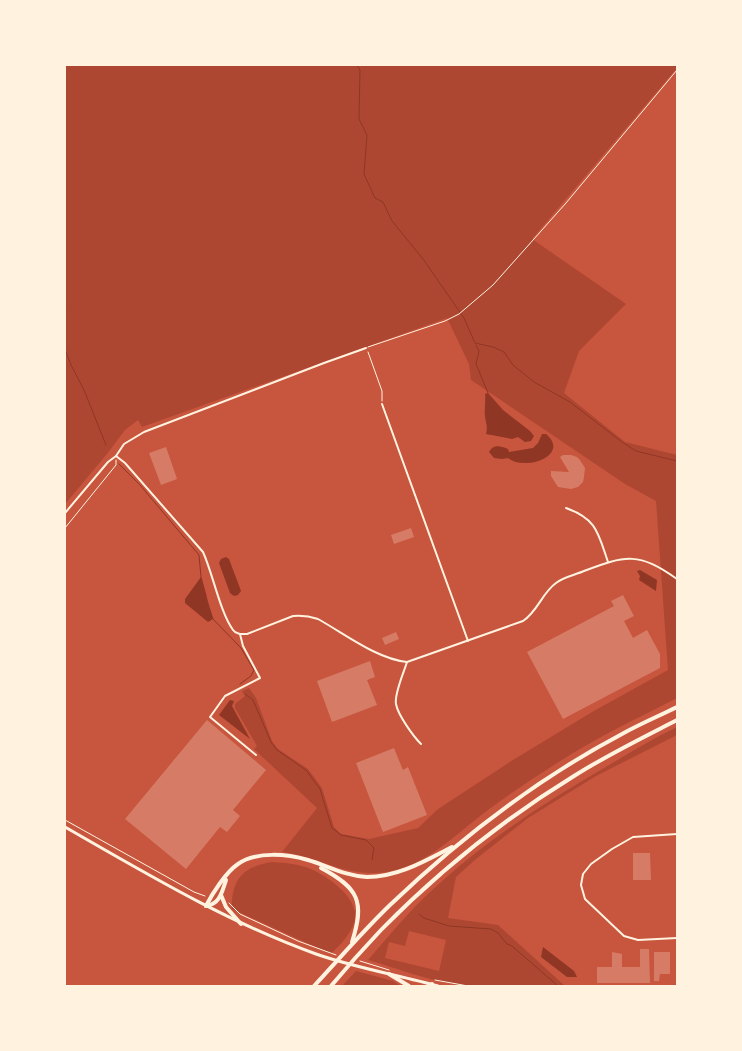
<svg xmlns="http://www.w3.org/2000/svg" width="742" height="1051" font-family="'Work Sans',sans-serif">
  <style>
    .green { fill: #ae4732; fill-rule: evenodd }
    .water { fill: #8f3625 }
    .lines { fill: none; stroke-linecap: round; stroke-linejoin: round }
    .stream { stroke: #8f3625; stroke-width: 1 }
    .building { fill: #d67c66 }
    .path { stroke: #fff3e0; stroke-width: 1 }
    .minor { stroke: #fff3e0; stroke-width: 2 }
    .secondary { stroke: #fff3e0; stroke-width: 3 }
    .motorway { stroke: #fff3e0; stroke-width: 4 }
  </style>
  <rect width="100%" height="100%" fill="#c8553d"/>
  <g class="green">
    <path d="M65,65H677V68L532,239L626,304L579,351L564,393L625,442L677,455V698C642,716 606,733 573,753C544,771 515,790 488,810C454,835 420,873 374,873C342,874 314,856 282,852L317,808L254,749L257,746L235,708V704L245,696L242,691L249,688L256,698L272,741L278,749L308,769L322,788L334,827L341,834L369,839L418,828L438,809L513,760L592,712L668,670L656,501L625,484L471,380L469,364L447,318L142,427L138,420L125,430L107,454L65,504Z"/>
    <path d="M677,727V735L596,776L528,818L476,859L456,877L448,918L498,925L565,986C528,986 490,989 453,984C424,979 396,968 368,960C382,944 396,927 411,911C466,854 535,808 604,768C628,754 652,739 677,727ZM409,931L446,940L439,971L385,958L389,942L405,946Z"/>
    <path d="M273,862C285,863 299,864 311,869C329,877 362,900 354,923C350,935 340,945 331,954L232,909C231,879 244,866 273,862Z"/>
    <path d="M356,971L393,981L401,986H342Z"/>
  </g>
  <g class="water">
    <path d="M488,393L503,410L530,431L534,436L531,441L525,442L518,437L512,439L486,434C488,426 486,424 485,416C484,409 486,401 485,394Z"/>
    <path d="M542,434H546C571,455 525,472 508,458L502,459L494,458L489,452C494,444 499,446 508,449L509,452L533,448L538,443Z"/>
    <path d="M226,557L229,559L241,591L238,595L234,596L230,593L219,563L221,559Z"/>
    <path d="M640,570L657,580L656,591L639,580L640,576L637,571Z"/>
    <path d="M201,577L213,619L208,622L185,603V599Z"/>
    <path d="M230,700L234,701L232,706L250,739L219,715Z"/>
    <path d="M543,947L574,971L577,977H567L541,957Z"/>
  </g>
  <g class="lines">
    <g class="stream">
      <path d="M357,65L360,70L359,119L367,135L364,174L375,198L383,202L392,221L423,259L464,318L475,343L493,347L504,352L513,365L534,382L570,402L622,442L636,451L677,461"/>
      <path d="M65,307L66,308"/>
      <path d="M476,345L479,351L476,364L488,393"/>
      <path d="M65,349L71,365L84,390L106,445"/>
      <path d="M119,464L140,485L199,555L201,577L206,596"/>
      <path d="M210,610L213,619L241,648L254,670L251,676L240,684"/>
      <path d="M245,694L253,700L271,742L277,750L306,770L320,789L332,828L341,835L366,840L374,848L372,860"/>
      <path d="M419,914L424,918L449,926L491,929L498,933L507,944L512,946L558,986"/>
    </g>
  </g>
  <g class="building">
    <path d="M166,447L177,479L161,485L149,453Z"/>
    <path d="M563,455H571L577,457L580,460L585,468L584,477L583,482L578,487L571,489L558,487L551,476V471L569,472L560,457Z"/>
    <path d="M411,528L414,537L394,544L391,535Z"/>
    <path d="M623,595L634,616L624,621L633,638L647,630L660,654V668L563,719L527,652L614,606L611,601Z"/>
    <path d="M396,632L399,639L385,645L382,638Z"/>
    <path d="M370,661L375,677L367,680L377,705L332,722L317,681Z"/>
    <path d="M207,720L266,770L233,810L240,816L227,832L220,827L186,869L125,819Z"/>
    <path d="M394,748L403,770L408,767L427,815L383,832L356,763Z"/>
    <path d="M633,853H650L651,880H633Z"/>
    <path d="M640,949H649L650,983H597V967H612V952L622,954V967H640Z"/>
    <path d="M654,952H670V974H660L659,981H654Z"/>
  </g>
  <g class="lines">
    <g class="path">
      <path d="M368,347L445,321L459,314L493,285L566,203L677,70"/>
      <path d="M368,352L382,391V401"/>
      <path d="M65,528L116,465V460"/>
      <path d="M65,820L194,892L205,896"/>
      <path d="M229,903L240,914L298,941L336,955"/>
      <path d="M360,961L389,970"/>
      <path d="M435,980L468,986"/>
    </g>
    <g class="minor">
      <path d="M382,404L468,641"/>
      <path d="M116,456L125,463L203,552C213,574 220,612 233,630C235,633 237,633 240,634L243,646L260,678L225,696L210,717L256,755"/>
      <path d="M566,508C597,519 598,533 608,562"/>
      <path d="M65,513L108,462L116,456L124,444L144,432L324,363L366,348"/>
      <path d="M240,634H247L293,616C302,615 309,616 318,619C345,634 377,659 407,662L523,621C538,611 542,593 556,583C563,577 575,575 584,571C626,555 639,552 677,579"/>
      <path d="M407,662C404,672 394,694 396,704C398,715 413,736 421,744"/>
      <path d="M677,834L633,837L612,849L591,864L583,874L581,885L585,899L624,936L638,940L677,938"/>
    </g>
    <path class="secondary" d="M65,827C147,874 227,922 316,954C356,968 398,975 438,986"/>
    <g class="motorway">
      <path d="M321,868C359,888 365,902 352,942"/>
      <path d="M221,895L226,907L241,924"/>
      <path d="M206,906C212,894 226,872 238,864C257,851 287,854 308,860C328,866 346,876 367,877C398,877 425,861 452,847"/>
      <path d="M206,906C220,904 222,892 226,880"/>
      <path d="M389,974L409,986"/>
      <path d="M314,986C339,959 363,931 390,905C459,839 537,779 622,734C640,724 659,716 677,707"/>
      <path d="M331,986C347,967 364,948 381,930C439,871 504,819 574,776C607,755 642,738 677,720"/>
      <path d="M428,986L432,984"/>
    </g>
  </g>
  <rect width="742" height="1051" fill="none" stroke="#fff3e0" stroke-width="132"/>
</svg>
